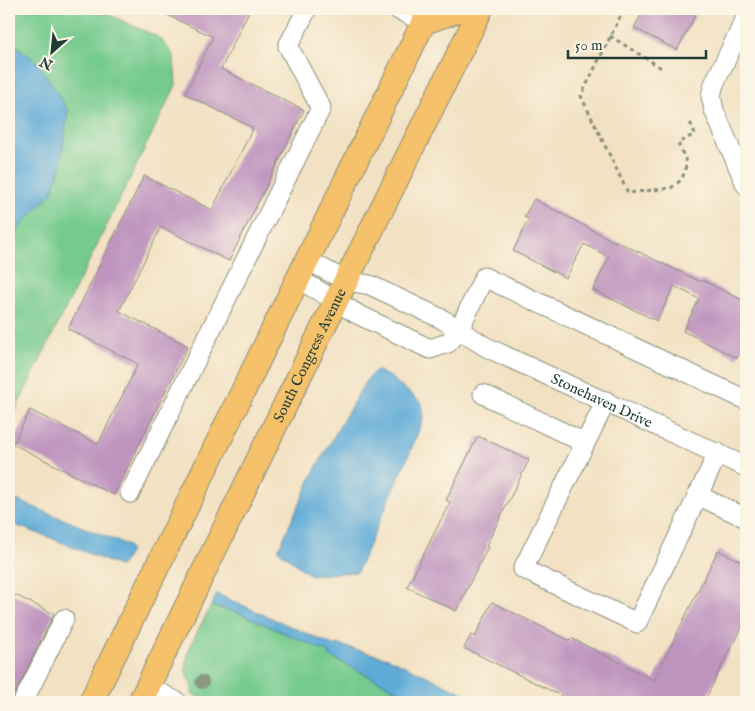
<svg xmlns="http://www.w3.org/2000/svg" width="755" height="711" font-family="'IM FELL English',serif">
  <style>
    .green { fill: #74ca8e; stroke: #4a8461 }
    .water { fill: #5fabd8; stroke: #3f7486 }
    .building { fill: #bf95bf }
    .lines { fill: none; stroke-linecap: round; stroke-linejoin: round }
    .minor-casing { stroke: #888f7b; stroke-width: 21 }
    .major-casing { stroke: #888f7b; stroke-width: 26 }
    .path { stroke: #888f7b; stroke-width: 3; stroke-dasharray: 4 4; stroke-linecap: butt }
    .minor { stroke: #fff; stroke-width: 19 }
    .major { stroke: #f5c16b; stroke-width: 24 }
    .tree { fill: #8a9a80 }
    .labels { text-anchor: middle; stroke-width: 4.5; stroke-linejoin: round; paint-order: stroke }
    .street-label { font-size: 15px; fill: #1f3d34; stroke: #fcf5e5 }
  </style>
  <rect width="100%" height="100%" fill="#fcf5e5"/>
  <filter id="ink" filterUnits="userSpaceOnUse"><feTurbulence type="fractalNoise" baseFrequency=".02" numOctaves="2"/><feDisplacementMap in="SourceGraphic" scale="10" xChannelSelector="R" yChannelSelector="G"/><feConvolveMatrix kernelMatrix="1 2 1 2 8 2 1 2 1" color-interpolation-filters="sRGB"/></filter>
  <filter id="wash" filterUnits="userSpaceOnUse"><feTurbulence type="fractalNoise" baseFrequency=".0096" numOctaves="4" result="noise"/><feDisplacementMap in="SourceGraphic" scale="20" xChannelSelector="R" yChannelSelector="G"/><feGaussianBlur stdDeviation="1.12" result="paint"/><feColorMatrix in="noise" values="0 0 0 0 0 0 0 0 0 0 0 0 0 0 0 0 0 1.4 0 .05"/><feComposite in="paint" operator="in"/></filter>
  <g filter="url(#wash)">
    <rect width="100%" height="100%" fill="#f2e1c2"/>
    <g class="green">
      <path d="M9,9H97L160,38L174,56L176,85L9,423Z"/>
      <path d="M211,606L236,612L331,653L330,656L421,702H206L191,693L193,688C190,682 186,676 186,669C184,652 203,622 211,606Z"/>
    </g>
    <g class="water">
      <path d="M9,40L38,63L68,110L60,169L52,193L23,223L9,242Z"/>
      <path d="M376,370L390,377L422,403L424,417L409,455L357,572L310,575L278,550L317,466L365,382Z"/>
      <path d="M9,497L127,545L130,551L121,567L51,538L9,523Z"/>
      <path d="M217,594L335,646L336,644L388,658L483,702H421L329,656L330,653L236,612L211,606Z"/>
    </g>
    <g id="blocks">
      <g class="building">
        <path d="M155,9H250L221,69L304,110L229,261L161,227L119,311L188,346L114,495L13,444L30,410L98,444L138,364L68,329L144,176L212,210L253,128L185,94L213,37Z"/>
        <path d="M644,9H697L694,15L695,16L677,50L634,28Z"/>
        <path d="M534,199L615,242L616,241L701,282L702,280L746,302V340L737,358L683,331L699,299L674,286L657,321L593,290L609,257L584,244L566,278L513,251L529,219L524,217Z"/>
        <path d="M478,436L529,460L486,546L488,547L456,611L407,587L450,502L446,500Z"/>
        <path d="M718,550L746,564V618L735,642L734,641L704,702H574L464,648L471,635L475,637L492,602L570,641L571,638L654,680Z"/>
        <path d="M9,592L54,614L13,697L12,702H9Z"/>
      </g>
    </g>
  </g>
  <g filter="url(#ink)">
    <use href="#blocks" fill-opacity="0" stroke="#888f7b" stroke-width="1"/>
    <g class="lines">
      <g class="minor-casing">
        <g id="minor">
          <path d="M397,9L424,22"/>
          <path d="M746,18L714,84L711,96L714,110L746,185"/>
          <path id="s1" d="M307,260L346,281L370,285L442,319L486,347L746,467"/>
          <path d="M298,279L336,301L357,314L430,349L448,343L459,330L484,277L746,400"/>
          <path d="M483,394L585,443"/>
          <path d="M606,401L523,569L637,623L718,453"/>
          <path d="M130,493L321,108L288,46L307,9"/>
          <path d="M697,495L746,518"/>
          <path d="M147,686L177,702"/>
          <path d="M23,702L64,619"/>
        </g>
      </g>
      <g class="major-casing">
        <g id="major">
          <path d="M424,22L462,9"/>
          <path d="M91,702L430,9"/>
          <path id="s2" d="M140,702L336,301L481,9"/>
        </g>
      </g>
      <g class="path">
        <path d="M624,9L581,96L628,193L671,188L681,180L685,172L686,161L678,143L695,134L690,122"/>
        <path d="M610,36L663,69"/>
      </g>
      <use href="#minor" class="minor"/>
      <use href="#major" class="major"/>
    </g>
    <circle class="tree" cx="202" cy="682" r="7"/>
  </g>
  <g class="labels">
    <g class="street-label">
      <text dy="5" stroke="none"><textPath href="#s2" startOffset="386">South Congress Avenue</textPath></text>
      <text dy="5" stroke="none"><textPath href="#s1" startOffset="328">Stonehaven Drive</textPath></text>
    </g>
  </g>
  <rect width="755" height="711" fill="none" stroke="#fcf5e5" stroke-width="30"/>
  <g transform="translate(52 52) rotate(207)" stroke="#fcf5e5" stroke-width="4" paint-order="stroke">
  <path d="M0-4L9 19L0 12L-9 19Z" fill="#1f3d34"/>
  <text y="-8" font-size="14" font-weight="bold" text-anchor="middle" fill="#1f3d34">N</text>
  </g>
  <path d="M568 50v8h138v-8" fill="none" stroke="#1f3d34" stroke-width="2.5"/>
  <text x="575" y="50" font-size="15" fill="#1f3d34" stroke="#fcf5e5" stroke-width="4" paint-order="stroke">50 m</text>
</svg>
